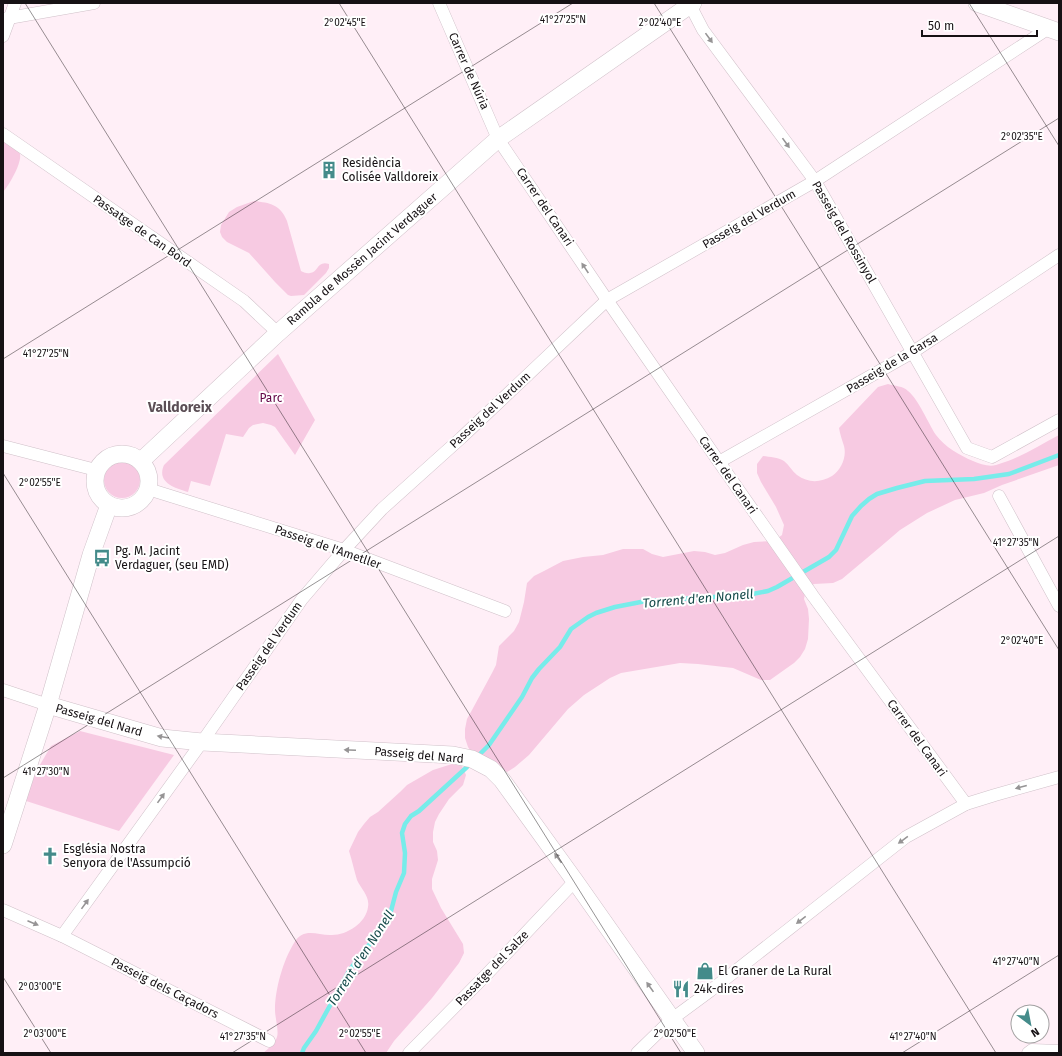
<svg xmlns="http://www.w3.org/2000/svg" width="1062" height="1056" font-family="'Fira Sans',sans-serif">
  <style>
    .green { fill: #f7cae2 }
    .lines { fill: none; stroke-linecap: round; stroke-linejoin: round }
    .stream { stroke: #77ecea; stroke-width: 4.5 }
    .street-casing { stroke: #d0c1c9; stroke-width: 13 }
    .secondary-casing { stroke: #d0c1c9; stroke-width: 18 }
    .street { stroke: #fff; stroke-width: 12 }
    .secondary { stroke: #fff; stroke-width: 17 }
    .oneway { fill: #969495 }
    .ticks { fill: none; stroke: #161114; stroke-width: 1; stroke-opacity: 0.45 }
    .labels { text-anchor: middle; stroke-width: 4; stroke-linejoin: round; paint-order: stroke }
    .street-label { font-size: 12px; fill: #161114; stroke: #fff }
    .poi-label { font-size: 12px; fill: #161114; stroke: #fff; text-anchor: start }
    .park-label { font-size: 12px; fill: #620546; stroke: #fff }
    .water-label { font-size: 13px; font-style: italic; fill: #154a4a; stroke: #fff }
    .quarter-label { font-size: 14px; font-weight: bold; fill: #5b4e55; stroke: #fff }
    .ticks-label { font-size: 10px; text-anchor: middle; fill: #161114; stroke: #fff; stroke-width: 4; stroke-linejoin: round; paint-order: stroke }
  </style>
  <rect width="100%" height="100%" fill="#ffeff7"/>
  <g class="green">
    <path d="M3,139C8,142 18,148 20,154C22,163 9,185 3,192Z"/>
    <path d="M254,201C270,203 280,204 287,221L301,271C303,272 307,274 310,273C318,273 317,260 329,264V268L326,273L304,295L291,296L288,295L275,282L249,253L227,242L222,237L220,232L221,225L229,212L237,207Z"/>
    <path d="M278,354L315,420L295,455L275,427L271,425L263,423L253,425L249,428L243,437L226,434L210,486L191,481L188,492C176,488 156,483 164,465Z"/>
    <path d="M888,384C895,386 903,386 908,391C919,400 928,423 936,435C945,447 959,455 973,461C980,464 989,467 996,465C1000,464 1004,462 1008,461C1026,454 1042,444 1059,435V465L1002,485L984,493L955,500L927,513L900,530L879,548L842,579L833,583L814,584L806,589L804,599L808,609L809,619L808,639L805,649L800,657L794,663L770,680H761L733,668L698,664L680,663L621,673L610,678L584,695L568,709L529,755L515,767L507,772L498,770L474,756L468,747L465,738V729L467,719L472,710L492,673L496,665L499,646L514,631L519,622L524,602L527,583L534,576L544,571L563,561L583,557L603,555L623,549H643L652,554L663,557L694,551L705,552L715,555L725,553L743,545L754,542L774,541L782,535L784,525L776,507L761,482L757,473V464L763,456C770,457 778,457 784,461C789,465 792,471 797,475C808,483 820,483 832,476C841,470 847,457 844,446C842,440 840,434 839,428L878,387Z"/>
    <circle cx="122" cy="480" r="18"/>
    <path d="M80,731L174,755L119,831L20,799L51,746Z"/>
    <path d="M452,764L462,766L466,775L463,785L449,799L439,814L435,822L433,832V842L437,851L438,860L432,879V889L441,908L463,944L464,953L459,963L432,998L394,1041L386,1053H263C268,1049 275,1043 277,1037C279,1031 275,1017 275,1010C275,989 283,961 294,943C304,926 318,936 332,935C347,935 366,923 368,907C370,896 361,889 357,880C354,870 352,860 349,851L358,832L364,824L370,817L378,812L400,792L407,785L433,770Z"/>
  </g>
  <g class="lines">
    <g class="stream">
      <path d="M480,754L489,745L522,697L532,678L539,669L560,647L571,629L588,617L596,613L615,607L646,601L747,595L768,591L777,587L829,557L836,550L852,516L861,506L869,499L877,494L897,488L925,481L974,479L1009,474L1059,455"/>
      <path d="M302,1053L304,1048L316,1031L349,971L362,953L376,937L387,921L391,911L396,892L404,873L405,853L402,833L405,824L411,816L419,811L467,767"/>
    </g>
    <g class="street-casing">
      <g id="street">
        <path d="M439,3L498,139L607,300L719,462L813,596L966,804"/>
        <path d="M689,3L703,30L815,181L967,448L992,457L1059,420"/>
        <path d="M3,19L94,3"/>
        <path d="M3,36L10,17L15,3"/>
        <path d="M3,134L244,301L278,333"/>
        <path d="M3,446L96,470"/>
        <path d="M719,462L913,352L1059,255"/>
        <path d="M148,489L344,550L505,611"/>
        <path d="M999,496L1059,606"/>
        <path d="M3,690L48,705"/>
        <path d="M3,910L62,936L269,1041"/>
        <path d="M62,936L202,742L302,599L344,550L382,509L461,438L607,300L815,181L1049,28"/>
        <path d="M409,1053L486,975L575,881"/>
        <path d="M637,1053L672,1019L710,991L906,837L966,804L995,795L1059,777"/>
        <path d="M1028,1053L1032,1050L1059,1051"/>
      </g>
    </g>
    <g class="secondary-casing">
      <g id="secondary">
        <path d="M977,3L1059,32"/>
        <circle cx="122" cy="481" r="27"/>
        <path d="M141,461L278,333L498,139L693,3"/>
        <path d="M48,705L162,738L202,742L453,755L472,759L491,769L502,780L575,881L696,1053"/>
        <path d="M3,845L48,705L91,555L109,505"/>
      </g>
    </g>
    <use href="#street" class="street"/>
    <use href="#secondary" class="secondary"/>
  </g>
  <defs><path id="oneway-solid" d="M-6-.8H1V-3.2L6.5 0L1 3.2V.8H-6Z"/></defs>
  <g class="oneway">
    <use href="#oneway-solid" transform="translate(709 38) rotate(54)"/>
    <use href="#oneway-solid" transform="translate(786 143) rotate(54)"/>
    <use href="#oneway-solid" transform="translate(585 268) rotate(-124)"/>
    <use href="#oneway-solid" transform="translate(163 737) rotate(-170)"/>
    <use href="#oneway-solid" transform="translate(350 750) rotate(-177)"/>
    <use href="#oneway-solid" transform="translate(1021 787) rotate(165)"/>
    <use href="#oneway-solid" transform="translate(161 798) rotate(-54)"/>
    <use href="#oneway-solid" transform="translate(903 840) rotate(144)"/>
    <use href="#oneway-solid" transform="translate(558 858) rotate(-126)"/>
    <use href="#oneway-solid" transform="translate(85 904) rotate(-54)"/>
    <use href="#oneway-solid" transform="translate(801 920) rotate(142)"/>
    <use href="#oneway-solid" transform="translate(33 923) rotate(23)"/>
    <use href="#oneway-solid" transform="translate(650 987) rotate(-125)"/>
  </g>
  <path class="ticks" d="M25,3L681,1053M339,3L996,1053M654,3L1059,650M969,3L1059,146M3,359L573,3M3,473L366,1053M3,778L1059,118M3,977L51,1053M232,1053L1059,536M902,1053L1059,955"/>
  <defs>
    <g id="building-bare" transform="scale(1.38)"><path d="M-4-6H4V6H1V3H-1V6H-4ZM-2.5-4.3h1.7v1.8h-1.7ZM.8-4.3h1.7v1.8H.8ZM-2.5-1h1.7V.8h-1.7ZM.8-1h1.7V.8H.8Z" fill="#448b8a" stroke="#fff" stroke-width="2.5" paint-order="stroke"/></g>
    <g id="bus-bare" transform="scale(1.38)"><path d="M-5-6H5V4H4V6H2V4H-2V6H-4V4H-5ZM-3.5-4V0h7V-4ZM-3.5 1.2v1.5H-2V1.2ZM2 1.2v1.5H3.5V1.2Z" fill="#448b8a" stroke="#fff" stroke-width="2.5" paint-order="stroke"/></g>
    <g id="church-bare" transform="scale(1.38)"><path d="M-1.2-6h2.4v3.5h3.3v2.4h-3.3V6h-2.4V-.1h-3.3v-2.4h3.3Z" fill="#448b8a" stroke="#fff" stroke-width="2.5" paint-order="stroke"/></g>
    <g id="shop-bare" transform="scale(1.38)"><path d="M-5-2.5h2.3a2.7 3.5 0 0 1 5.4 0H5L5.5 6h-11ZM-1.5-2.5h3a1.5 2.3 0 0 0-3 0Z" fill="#448b8a" stroke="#fff" stroke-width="2.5" paint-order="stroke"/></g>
    <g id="restaurant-bare" transform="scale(1.38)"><path d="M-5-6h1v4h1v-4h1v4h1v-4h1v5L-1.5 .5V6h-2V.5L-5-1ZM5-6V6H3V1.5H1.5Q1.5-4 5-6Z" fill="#448b8a" stroke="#fff" stroke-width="2.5" paint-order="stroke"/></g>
  </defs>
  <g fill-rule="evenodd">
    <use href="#building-bare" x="329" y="170"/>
    <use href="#bus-bare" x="102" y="558"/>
    <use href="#church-bare" x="50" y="856"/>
    <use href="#shop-bare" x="705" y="971"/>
    <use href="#restaurant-bare" x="681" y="989"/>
  </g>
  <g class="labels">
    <g class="street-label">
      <text transform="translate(469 71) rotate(66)" y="4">Carrer de Núria</text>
      <text transform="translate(545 207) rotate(56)" y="4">Carrer del Canari</text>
      <text transform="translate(749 219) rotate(-30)" y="4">Passeig del Verdum</text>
      <text transform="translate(142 231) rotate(35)" y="4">Passatge de Can Bord</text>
      <text transform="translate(844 232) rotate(60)" y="4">Passeig del Rossinyol</text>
      <text transform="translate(362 259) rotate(-41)" y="4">Rambla de Mossèn Jacint Verdaguer</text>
      <text transform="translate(892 363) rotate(-31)" y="4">Passeig de la Garsa</text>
      <text transform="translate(490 410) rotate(-43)" y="4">Passeig del Verdum</text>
      <text transform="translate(728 475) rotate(55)" y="4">Carrer del Canari</text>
      <text transform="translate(328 547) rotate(19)" y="4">Passeig de l'Ametller</text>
      <text transform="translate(269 646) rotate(-55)" y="4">Passeig del Verdum</text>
      <text transform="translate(99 720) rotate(16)" y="4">Passeig del Nard</text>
      <text transform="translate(917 738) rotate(54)" y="4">Carrer del Canari</text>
      <text transform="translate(419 755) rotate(5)" y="4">Passeig del Nard</text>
      <text transform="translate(492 968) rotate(-46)" y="4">Passatge del Salze</text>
      <text transform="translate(165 988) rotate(27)" y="4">Passeig dels Caçadors</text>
    </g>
    <g class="poi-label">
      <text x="342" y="167">Residència<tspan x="342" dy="14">Colisée Valldoreix</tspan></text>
      <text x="115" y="555">Pg. M. Jacint<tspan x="115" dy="14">Verdaguer, (seu EMD)</tspan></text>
      <text x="63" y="853">Església Nostra<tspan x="63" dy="14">Senyora de l'Assumpció</tspan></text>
      <text x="718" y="975">El Graner de La Rural</text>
      <text x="694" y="993">24k-dires</text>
    </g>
    <g class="park-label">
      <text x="271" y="402">Parc</text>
    </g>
    <g class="water-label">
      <text transform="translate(698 598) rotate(-5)" y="5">Torrent d'en Nonell</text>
      <text transform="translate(360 958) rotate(-57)" y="5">Torrent d'en Nonell</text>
    </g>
    <g class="quarter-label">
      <text x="180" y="412">Valldoreix</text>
    </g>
  </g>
  <g class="ticks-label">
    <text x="563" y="23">41°27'25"N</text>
    <text x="345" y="26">2°02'45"E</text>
    <text x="660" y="26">2°02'40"E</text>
    <text x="1022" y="140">2°02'35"E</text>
    <text x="46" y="357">41°27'25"N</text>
    <text x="40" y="486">2°02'55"E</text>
    <text x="1016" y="546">41°27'35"N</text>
    <text x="1022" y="644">2°02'40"E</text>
    <text x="46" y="775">41°27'30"N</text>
    <text x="1016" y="965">41°27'40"N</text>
    <text x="40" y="990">2°03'00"E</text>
    <text x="45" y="1037">2°03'00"E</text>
    <text x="360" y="1037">2°02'55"E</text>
    <text x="675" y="1037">2°02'50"E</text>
    <text x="243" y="1040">41°27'35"N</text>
    <text x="913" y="1040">41°27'40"N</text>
  </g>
  <rect width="1062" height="1056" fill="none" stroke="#161114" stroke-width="8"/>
  <g transform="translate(1030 1024) rotate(148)"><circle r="19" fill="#ffffff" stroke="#a2a0a1"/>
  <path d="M0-3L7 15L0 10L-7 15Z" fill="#448b8a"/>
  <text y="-6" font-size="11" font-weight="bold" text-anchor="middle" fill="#161114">N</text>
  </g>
  <path d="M922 30v6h115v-6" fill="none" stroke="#161114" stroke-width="2"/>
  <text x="928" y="30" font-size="12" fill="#161114" stroke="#ffffff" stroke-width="3" paint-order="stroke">50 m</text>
</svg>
